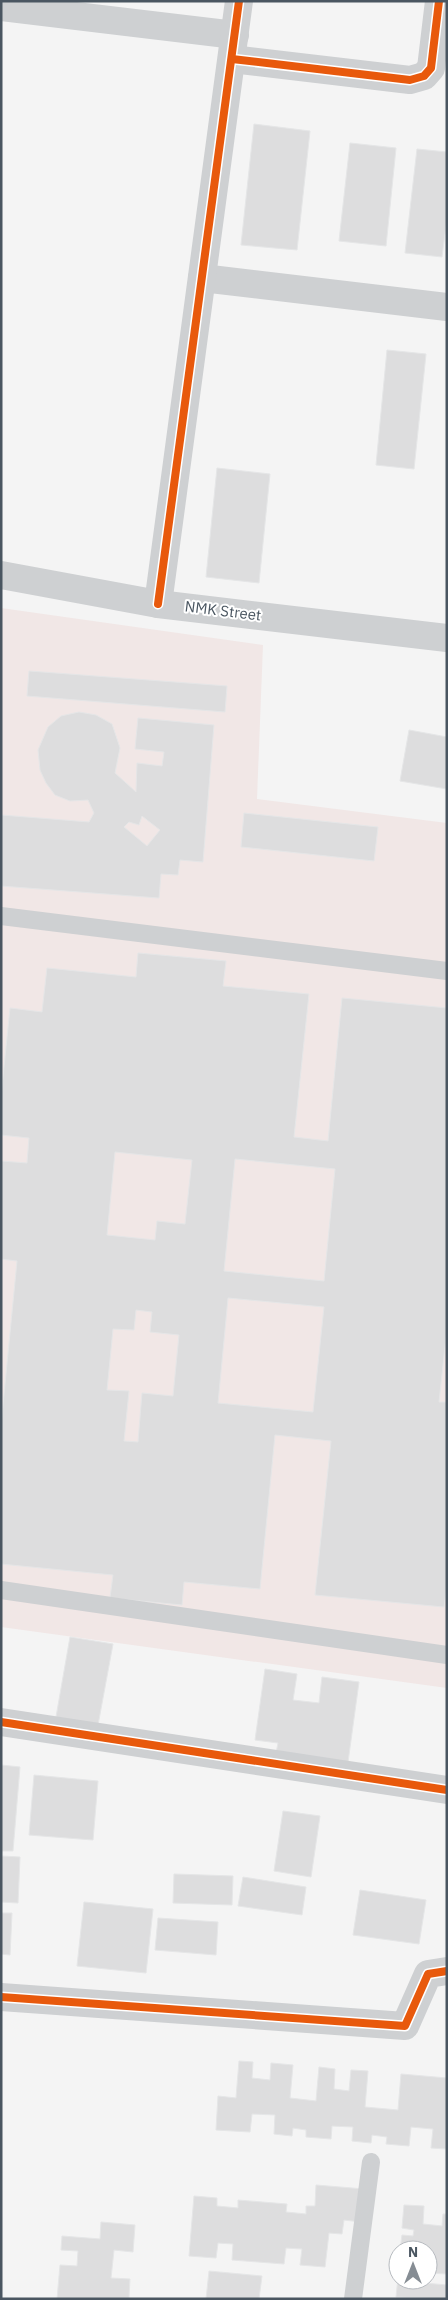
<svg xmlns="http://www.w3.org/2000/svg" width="448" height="2300" font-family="'IBM Plex Sans',sans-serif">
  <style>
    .medical { fill: #f1e7e6 }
    .building { fill: #ddddde; stroke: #e5e6e7; fill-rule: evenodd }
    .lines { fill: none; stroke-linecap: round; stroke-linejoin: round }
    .service { stroke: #ced0d2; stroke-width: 18 }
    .minor { stroke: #ced0d2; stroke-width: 28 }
    .tertiary { stroke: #ced0d2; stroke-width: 28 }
    .cycleway-casing { stroke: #fff; stroke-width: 11 }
    .cycleway { stroke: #e8590c; stroke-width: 8 }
    .labels { text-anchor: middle; stroke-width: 4; stroke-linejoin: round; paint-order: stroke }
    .street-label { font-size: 15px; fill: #4a5661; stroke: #fff }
  </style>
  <rect width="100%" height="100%" fill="#f4f4f4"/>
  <path class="medical" d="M1,608L263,645L257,799L447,823V1688L1,1627Z"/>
  <g class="building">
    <path d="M254,124L310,131L297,250L241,245Z"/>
    <path d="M350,143L396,148L386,246L339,241Z"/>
    <path d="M417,149L447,152V218L442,257L405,253Z"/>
    <path d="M387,350L426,354L414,469L376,465Z"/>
    <path d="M217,468L270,474L259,583L206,577Z"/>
    <path d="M29,671L227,686L225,712L27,696Z"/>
    <path d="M79,712L96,715L112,724L120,748L115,773L136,792L137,763L162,766L164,752L135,749L138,718L214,725L203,862L180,860L178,875L161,874L159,898L1,886V815L89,822L94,813L88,800L70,801L55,795L46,783L40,770L38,750L48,727L61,716ZM142,816L160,830L147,846L124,827L129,822L139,825Z"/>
    <path d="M409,730L447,737V789L400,781Z"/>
    <path d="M244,813L378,827L374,861L241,847Z"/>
    <path d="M138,953L226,961L223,986L309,994L294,1137L328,1141L342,998L447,1008V1328L439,1402H447V1584L444,1607L315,1595L331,1441L275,1435L260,1589L184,1582L182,1605L110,1598L113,1575L1,1564V1425L17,1261L1,1259V1161L27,1163L29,1138L1,1135V1096L10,1008L42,1012L47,968L136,977ZM115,1152L192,1160L185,1224L157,1221L155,1240L107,1235ZM235,1159L335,1169L324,1281L224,1271ZM228,1298L324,1307L313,1412L218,1403ZM136,1310L152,1312L150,1332L179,1335L173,1396L142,1393L138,1442L124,1441L129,1391L107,1390L113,1329L134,1330Z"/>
    <path d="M70,1637L113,1644L98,1725L56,1717Z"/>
    <path d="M265,1669L297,1674L293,1700L319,1703L322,1677L359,1682L348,1762L276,1753L278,1743L255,1740Z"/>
    <path d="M1,1765L20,1767L13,1851H1Z"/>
    <path d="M34,1775L98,1781L93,1840L29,1835Z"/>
    <path d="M283,1811L320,1816L311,1877L274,1871Z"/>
    <path d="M1,1856L20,1857L18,1903L1,1902Z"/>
    <path d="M174,1874L233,1876L232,1905L173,1903Z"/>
    <path d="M243,1877L306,1887L302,1915L238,1906Z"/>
    <path d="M360,1890L426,1900L419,1944L353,1935Z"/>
    <path d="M84,1902L153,1909L146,1973L77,1966Z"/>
    <path d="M1,1913H12L10,1955L1,1954Z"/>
    <path d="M158,1918L218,1922L216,1955L155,1950Z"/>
    <path d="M239,2061L253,2062L252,2078L270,2080L271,2063L293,2065L290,2098L316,2101L319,2067L335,2069L334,2089L349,2091L351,2070L368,2071L365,2107L398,2110L401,2074L447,2078V2149L431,2148L433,2129L411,2127L409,2146L386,2144L387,2137L372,2135L371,2143L352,2141L353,2127L332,2126L331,2139L306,2137V2130L293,2128L292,2136L274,2134L275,2115L252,2114L250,2132L216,2130L218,2096L236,2098Z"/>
    <path d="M316,2185L364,2189L361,2222L344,2220L342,2234L329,2233L325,2267L300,2265L302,2249L286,2248L284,2264L232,2260L233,2244L218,2243L216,2258L189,2256L194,2196L217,2198V2206L238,2208V2200L287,2204L286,2212L306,2214V2206H315Z"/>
    <path d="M404,2205L424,2206L423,2224L442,2226L443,2214H447V2274L428,2273V2250H400L402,2235L413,2236L414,2230L402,2228Z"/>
    <path d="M101,2222L135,2225L133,2252L114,2250L111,2278L130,2279L129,2298L57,2299L60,2265L77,2266L78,2251L61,2250L62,2236L100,2239Z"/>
    <path d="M209,2271L262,2276L259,2299H206Z"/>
    <path d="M398,2277V2280H424V2283L447,2285V2299L396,2297Z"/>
  </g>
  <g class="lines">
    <g class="service">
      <path d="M1,916L447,971"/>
      <path d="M1,1590L447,1655"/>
      <path d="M353,2299L371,2162"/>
    </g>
    <g class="minor">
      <path d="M1,7L235,35"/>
      <path d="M232,59L410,80L424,76L431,68L439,1"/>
      <path d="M202,278L447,307"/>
      <path d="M158,604L239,1"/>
      <path d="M1,1722L447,1790"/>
      <path d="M1,1997L405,2026L428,1974L447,1971"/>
    </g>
    <path class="tertiary" d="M1,575L158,604L447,638"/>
    <g class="cycleway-casing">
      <g id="cycleway">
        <path d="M232,59L410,80L424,76L431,68L439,1"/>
        <path d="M158,604L239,1"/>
        <path d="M1,1722L447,1790"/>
        <path d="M1,1997L405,2026L428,1974L447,1971"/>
      </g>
    </g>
    <use href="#cycleway" class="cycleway"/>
  </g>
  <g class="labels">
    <g class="street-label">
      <text transform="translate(223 611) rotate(7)" y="5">NMK Street</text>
    </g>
  </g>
  <rect width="448" height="2300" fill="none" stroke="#4a5661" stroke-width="5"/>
  <g transform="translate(413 2265)"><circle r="24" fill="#ffffff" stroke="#b7bbc0"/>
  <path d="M0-4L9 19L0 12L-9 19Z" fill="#868d94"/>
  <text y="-8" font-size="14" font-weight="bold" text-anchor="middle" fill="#4a5661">N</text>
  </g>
</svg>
